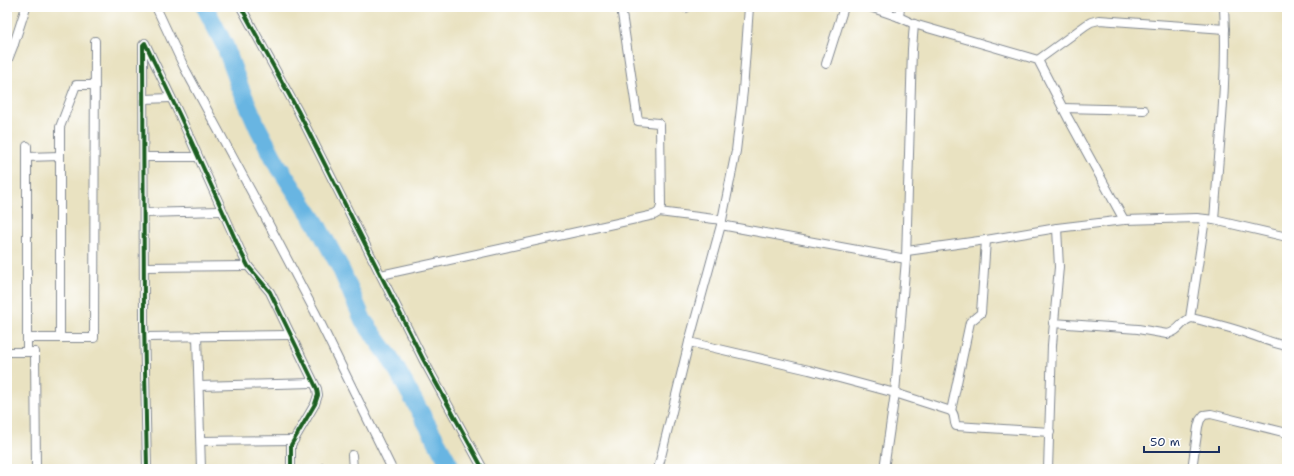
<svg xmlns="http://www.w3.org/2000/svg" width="1294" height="476" font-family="'Shantell Sans',sans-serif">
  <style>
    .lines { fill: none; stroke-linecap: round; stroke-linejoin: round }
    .river { stroke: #68b5e2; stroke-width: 18 }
    .minor-casing { stroke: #828890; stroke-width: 10 }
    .minor { stroke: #fff; stroke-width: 8 }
    .cycleway-casing { stroke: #fff; stroke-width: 6 }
    .cycleway { stroke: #1b5e20; stroke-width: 4 }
  </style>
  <rect width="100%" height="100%" fill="#fff"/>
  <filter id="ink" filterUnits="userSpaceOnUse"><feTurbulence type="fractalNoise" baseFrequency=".025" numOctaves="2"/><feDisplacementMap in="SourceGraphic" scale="8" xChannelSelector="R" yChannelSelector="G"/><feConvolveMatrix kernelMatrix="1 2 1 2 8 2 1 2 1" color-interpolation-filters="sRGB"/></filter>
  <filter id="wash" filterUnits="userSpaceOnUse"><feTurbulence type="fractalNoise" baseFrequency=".012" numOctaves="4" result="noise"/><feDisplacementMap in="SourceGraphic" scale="16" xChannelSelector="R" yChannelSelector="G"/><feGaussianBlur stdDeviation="0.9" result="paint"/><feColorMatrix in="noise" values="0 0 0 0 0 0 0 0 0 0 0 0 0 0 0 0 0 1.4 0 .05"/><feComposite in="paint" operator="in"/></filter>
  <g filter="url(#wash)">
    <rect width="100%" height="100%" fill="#e9e2c1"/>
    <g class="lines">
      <path class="river" d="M205,7L225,46L240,87L258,128L277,164L316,223L340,267L363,320L389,356L452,469"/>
    </g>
  </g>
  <g filter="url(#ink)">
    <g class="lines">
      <g class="minor-casing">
        <g id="minor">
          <path d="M156,7L184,67L264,215L315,312L392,469"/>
          <path d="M241,7L298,111L423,359L483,469"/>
          <path d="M870,7L899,17L914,24L1038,60L1068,118L1124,220"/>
          <path d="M686,8L687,7"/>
          <path d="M899,17L900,7"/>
          <path d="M7,41L14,44L26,7"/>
          <path d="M1038,60L1086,25L1091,22L1099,20L1225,29"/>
          <path d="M7,62L14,44"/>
          <path d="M826,64L844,7"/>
          <path d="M144,99L171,98"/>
          <path d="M1063,108L1144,110"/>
          <path d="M27,157L60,156"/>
          <path d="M144,157H198"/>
          <path d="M659,212L722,220"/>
          <path d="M144,213L221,211"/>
          <path d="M1214,220C1219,149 1228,77 1224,7"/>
          <path d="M721,225L906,259"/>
          <path d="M907,251L986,240L1057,228L1124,220L1197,218L1214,220L1287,237"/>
          <path d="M144,267L248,266"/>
          <path d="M381,275L654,215L659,212L661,206L660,125L658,123L638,121L621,7"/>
          <path d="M1190,318L1205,219"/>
          <path d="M1053,323L1138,329L1167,334C1180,332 1182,319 1192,318C1211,323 1230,327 1249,334C1261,338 1274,344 1287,346"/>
          <path d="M197,336L201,469"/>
          <path d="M145,337L291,335"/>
          <path d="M27,338H94L95,41"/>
          <path d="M60,338V127L76,85H95"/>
          <path d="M689,342L809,370L895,393L951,411C956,415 953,420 956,426L1050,432"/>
          <path d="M7,352H35L36,469"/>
          <path d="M27,352V146"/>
          <path d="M199,386L313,383"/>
          <path d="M951,411L970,322L981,313L986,240"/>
          <path d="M201,441L294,440"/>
          <path d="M352,455L353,469"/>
          <path d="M324,468V469"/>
          <path d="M147,469L144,320L143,45L145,43L180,116L241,252L248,266L270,292L317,389L318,395L315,404L291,445V469"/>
          <path d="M658,469L689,342L721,225L736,151L743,91L749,7"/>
          <path d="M884,469L895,393L906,259L912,49L914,24"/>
          <path d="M1048,469L1052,345L1059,267L1057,228"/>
          <path d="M1192,469L1198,427L1200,420L1204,415L1211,414L1287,433"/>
        </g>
      </g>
      <use href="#minor" class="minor"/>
      <g class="cycleway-casing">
        <g id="cycleway">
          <path d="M241,7L298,111L423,359L483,469"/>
          <path d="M147,469L144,320L143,45L145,43L180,116L241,252L248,266L270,292L317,389L318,395L315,404L291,445V469"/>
        </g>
      </g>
      <use href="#cycleway" class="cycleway"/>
    </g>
  </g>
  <rect width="1294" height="476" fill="none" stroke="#fff" stroke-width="24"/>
  <path d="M1144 446v6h75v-6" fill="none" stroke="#1b2f5e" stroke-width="2"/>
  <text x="1150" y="446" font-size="12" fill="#1b2f5e" stroke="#ffffff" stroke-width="3" paint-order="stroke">50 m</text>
</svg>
